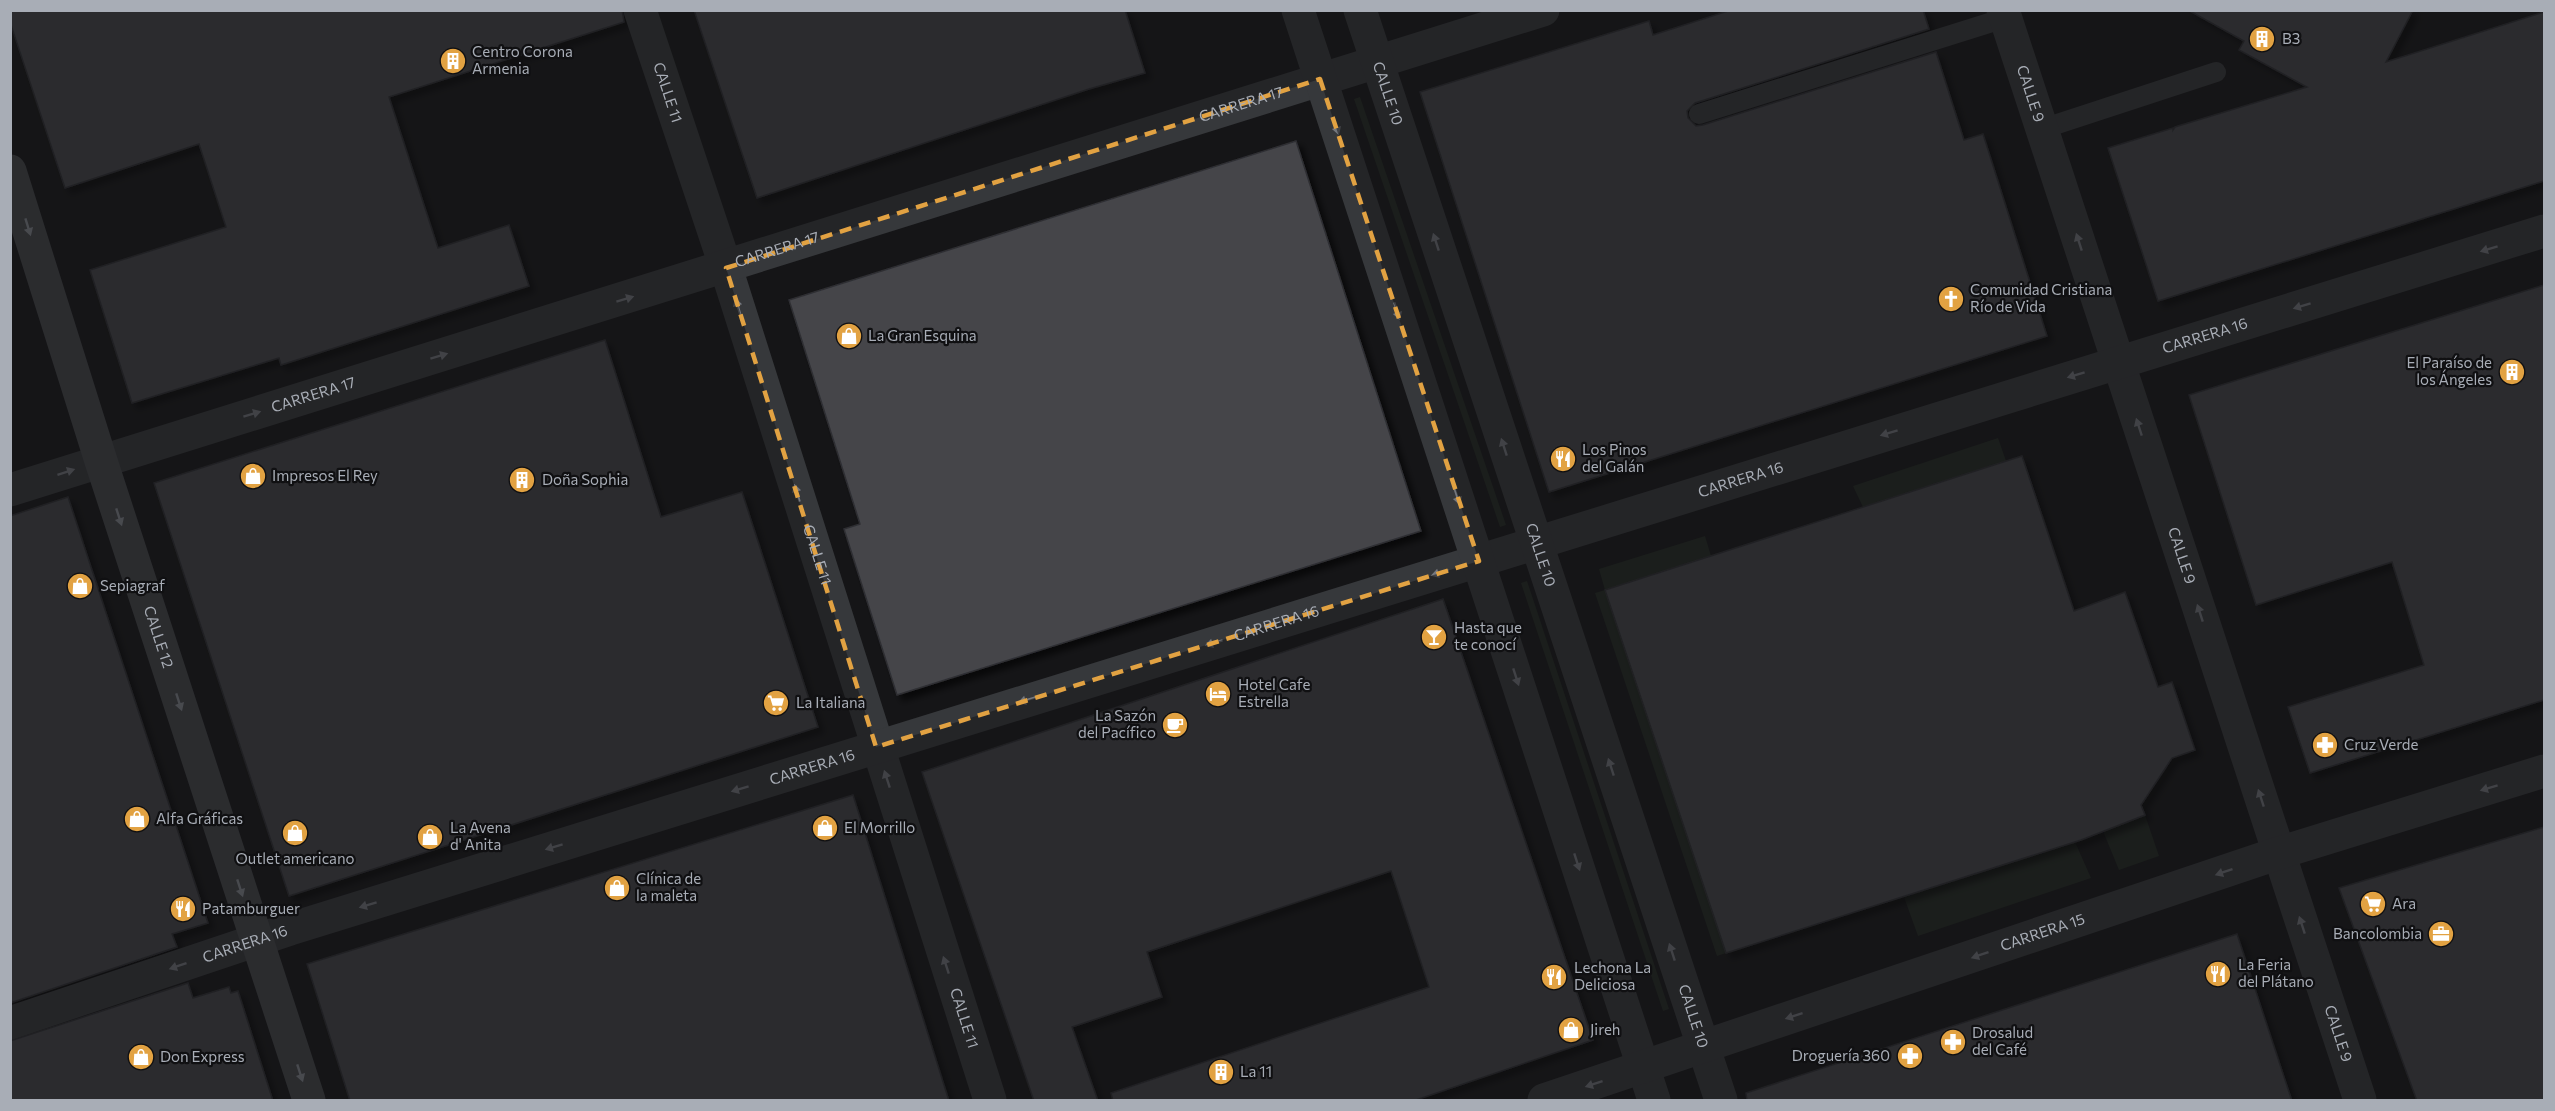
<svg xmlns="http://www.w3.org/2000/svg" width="2555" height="1111" font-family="Commissioner,sans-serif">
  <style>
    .green { fill: #222922 }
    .building { fill: #44454a; stroke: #2f2f33; stroke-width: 1.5; filter: url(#shadow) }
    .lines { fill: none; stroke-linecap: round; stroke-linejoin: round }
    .service { stroke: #36383b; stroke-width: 20 }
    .minor { stroke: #36383b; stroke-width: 33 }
    .tertiary { stroke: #36383b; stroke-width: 33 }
    .secondary { stroke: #45474b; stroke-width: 33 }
    .oneway { fill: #75787f }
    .oneway2 { fill: #858991 }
    .marked { fill: none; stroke: #e2a242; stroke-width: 4.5; stroke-dasharray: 12 8; stroke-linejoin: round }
    .labels { text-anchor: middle; stroke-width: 4.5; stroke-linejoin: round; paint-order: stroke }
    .poi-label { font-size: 15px; fill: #a8adb6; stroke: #101012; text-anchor: start }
    .street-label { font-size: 15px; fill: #a8adb6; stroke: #101012 }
  </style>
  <defs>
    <filter id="shadow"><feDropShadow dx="5.5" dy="5.5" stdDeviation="3" flood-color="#0009"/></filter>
  </defs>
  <rect width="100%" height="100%" fill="#151517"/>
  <g class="green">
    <path d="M1360,97L1506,525L1500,527L1354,99Z"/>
    <path d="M1998,438L2006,461L1863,507L1853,486Z"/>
    <path d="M1705,536L1711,556L1605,590L1726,953L1717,956L1595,593L1605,590L1599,569Z"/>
    <path d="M1527,581L1669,1009L1663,1011L1521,583Z"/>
    <path d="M2145,815L2159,856L2119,870L2103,831Z"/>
    <path d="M2075,842L2091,878L1918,936L1904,897Z"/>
  </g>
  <g class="building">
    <path d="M10,10H622L624,22L389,97L438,248L509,225L529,286L281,365L279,358L132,403L90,270L226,227L199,144L65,188L10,22Z"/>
    <path d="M694,10H1125L1145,73L1089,89L757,198Z"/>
    <path d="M1731,10H1923L1929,29L1695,103L1687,111L1688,118L1696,126L1703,125L1936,52L1964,140L1983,134L2047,336L1549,492L1420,92L1649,21L1653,35Z"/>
    <path d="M2188,10H2413L2386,62L2544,12V181L2158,301L2108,148L2173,128V130L2175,127L2307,87L2239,50L2244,41Z"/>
    <path d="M1296,141L1421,531L897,695L844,529L860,524L789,300Z"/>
    <path d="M2544,285V700L2310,773L2288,707L2424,665L2392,562L2256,605L2189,395Z"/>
    <path d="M605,340L661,517L742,492L818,727L289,896L154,483Z"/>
    <path d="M2022,456L2074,611L2125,592L2158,687L2172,682L2195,750L2172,758L2141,805L2145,815L2081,840L1726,953L1605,590Z"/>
    <path d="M68,497L208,923L172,934L177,947L10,1003V516Z"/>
    <path d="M1443,599L1593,1040L1413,1101H1113L1111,1093L1429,987L1391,871L1147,952L1162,997L1072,1027L1098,1101H1034L922,772Z"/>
    <path d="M853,795L949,1101H350L307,964Z"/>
    <path d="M2544,827V1101H2417L2339,888Z"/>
    <path d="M2237,934L2292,1101H1747L1746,1093Z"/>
    <path d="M188,983L193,998L229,987L231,993L238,991L273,1101H10V1041Z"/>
  </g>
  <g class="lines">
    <g class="service">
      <path d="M1699,114L2005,18"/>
      <path d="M2042,129L2216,72"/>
    </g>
    <g class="minor">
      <path id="s1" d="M640,10L726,268L990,1100"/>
      <path id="s2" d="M2003,10L2279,853"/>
      <path id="s3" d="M10,490L1543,10"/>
      <path id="s4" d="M10,1023L290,929L2544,231"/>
    </g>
    <g class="tertiary">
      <path d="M1298,10L1654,1100"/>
      <path id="s5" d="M1360,10L1721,1100"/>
      <path id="s6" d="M2279,853L2360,1100"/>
      <path id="s7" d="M1544,1100L2279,853L2544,771"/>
    </g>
    <path class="secondary" id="s8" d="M10,171L101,461L309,1100"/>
  </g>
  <defs><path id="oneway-solid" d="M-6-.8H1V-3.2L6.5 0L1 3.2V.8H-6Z" transform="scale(1.5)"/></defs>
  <g class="oneway">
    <use href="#oneway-solid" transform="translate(1336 126) rotate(72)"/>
    <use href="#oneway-solid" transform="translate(1436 242) rotate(-108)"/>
    <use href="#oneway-solid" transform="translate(2079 242) rotate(-108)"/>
    <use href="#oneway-solid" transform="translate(2489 249) rotate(163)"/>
    <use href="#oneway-solid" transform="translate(625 299) rotate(-17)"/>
    <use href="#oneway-solid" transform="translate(2302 306) rotate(163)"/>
    <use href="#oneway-solid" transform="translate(738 307) rotate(-107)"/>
    <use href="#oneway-solid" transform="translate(1397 311) rotate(72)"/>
    <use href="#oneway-solid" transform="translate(439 356) rotate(-17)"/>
    <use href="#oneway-solid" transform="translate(2076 375) rotate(163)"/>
    <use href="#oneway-solid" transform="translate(252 414) rotate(-17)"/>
    <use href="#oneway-solid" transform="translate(2139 427) rotate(-108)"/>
    <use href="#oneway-solid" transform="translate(1889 433) rotate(163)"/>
    <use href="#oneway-solid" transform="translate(1504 447) rotate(-108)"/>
    <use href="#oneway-solid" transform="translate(66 472) rotate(-18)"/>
    <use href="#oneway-solid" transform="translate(797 493) rotate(-107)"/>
    <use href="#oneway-solid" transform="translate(1457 496) rotate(72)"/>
    <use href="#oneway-solid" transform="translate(1440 573) rotate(163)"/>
    <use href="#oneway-solid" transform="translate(2200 613) rotate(-108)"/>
    <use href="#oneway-solid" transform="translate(1214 643) rotate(163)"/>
    <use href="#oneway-solid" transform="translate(1516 677) rotate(72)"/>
    <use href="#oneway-solid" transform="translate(1027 700) rotate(163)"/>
    <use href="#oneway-solid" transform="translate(1611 767) rotate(-108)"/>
    <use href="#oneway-solid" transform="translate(887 779) rotate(-108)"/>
    <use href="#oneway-solid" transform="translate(2489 788) rotate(163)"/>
    <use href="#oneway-solid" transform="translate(740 789) rotate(163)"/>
    <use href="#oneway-solid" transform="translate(2261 798) rotate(-108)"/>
    <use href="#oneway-solid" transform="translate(554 847) rotate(163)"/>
    <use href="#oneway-solid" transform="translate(1577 862) rotate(72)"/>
    <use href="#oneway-solid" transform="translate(2224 872) rotate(161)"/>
    <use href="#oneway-solid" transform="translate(368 905) rotate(163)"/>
    <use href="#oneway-solid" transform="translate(2302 925) rotate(-108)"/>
    <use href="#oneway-solid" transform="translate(1672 952) rotate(-108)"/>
    <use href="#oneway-solid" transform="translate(1980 955) rotate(161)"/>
    <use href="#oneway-solid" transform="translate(946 965) rotate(-108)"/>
    <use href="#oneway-solid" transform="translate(178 966) rotate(161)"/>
    <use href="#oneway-solid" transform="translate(1794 1016) rotate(162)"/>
    <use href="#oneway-solid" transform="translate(1594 1084) rotate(162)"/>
  </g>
  <g class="oneway2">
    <use href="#oneway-solid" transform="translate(28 227) rotate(73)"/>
    <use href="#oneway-solid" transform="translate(119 517) rotate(72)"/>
    <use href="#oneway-solid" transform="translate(179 702) rotate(72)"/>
    <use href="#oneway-solid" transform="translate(240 888) rotate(72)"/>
    <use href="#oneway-solid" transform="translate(300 1073) rotate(72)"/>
  </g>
  <path d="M0 0H2555V1111H0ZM1320,79L1479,561L876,747L726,268Z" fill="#151517" fill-opacity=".55" fill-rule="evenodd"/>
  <path class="marked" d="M1320,79L1479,561L876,747L726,268Z"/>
  <defs>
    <g id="building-disc" transform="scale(1.35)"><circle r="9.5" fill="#e2a242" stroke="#101012"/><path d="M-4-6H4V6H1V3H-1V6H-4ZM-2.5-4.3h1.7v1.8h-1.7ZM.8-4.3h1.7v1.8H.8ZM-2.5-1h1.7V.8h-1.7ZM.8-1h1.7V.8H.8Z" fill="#fff"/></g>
    <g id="church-disc" transform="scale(1.35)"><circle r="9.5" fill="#e2a242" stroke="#101012"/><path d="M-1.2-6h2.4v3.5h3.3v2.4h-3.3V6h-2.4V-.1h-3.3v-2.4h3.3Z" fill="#fff"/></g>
    <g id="shop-disc" transform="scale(1.35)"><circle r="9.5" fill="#e2a242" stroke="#101012"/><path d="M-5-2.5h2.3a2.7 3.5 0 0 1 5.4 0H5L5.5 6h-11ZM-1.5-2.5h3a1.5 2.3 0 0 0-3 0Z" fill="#fff"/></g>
    <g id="restaurant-disc" transform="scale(1.35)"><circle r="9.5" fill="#e2a242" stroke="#101012"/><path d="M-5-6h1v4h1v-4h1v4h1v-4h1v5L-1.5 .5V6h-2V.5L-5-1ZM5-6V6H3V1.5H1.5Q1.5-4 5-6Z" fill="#fff"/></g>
    <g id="bar-disc" transform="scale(1.35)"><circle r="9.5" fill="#e2a242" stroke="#101012"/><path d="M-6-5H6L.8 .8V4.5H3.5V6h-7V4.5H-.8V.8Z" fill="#fff"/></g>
    <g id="hotel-disc" transform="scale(1.35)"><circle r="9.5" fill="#e2a242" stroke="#101012"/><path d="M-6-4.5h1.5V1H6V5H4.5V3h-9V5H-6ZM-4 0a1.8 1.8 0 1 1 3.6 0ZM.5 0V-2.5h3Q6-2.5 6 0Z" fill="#fff"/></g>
    <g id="supermarket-disc" transform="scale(1.35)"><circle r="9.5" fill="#e2a242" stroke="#101012"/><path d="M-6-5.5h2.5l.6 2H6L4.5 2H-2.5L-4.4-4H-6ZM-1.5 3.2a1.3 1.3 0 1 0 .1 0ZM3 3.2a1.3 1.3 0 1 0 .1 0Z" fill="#fff"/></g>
    <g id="cafe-disc" transform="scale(1.35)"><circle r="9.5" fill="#e2a242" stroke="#101012"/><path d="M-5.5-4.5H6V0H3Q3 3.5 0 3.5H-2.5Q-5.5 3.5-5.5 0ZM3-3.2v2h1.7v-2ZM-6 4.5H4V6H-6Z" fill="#fff"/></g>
    <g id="pharmacy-disc" transform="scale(1.35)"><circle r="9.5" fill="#e2a242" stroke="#101012"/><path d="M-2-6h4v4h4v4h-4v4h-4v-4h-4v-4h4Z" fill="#fff"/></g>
    <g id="office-disc" transform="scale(1.35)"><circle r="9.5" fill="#e2a242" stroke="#101012"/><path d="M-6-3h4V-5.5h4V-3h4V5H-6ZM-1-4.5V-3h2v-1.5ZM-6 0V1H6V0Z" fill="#fff"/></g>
  </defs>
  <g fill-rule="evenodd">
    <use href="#building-disc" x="2262" y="39"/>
    <use href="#building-disc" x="453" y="61"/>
    <use href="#church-disc" x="1951" y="299"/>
    <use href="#shop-disc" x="849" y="336"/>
    <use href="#building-disc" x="2512" y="372"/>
    <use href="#restaurant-disc" x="1563" y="459"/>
    <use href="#shop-disc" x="253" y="476"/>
    <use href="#building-disc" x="522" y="480"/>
    <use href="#shop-disc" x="80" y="586"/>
    <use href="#bar-disc" x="1434" y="637"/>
    <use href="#hotel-disc" x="1218" y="694"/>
    <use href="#supermarket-disc" x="776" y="703"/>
    <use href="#cafe-disc" x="1175" y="725"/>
    <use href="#pharmacy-disc" x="2325" y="745"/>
    <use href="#shop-disc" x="137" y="819"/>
    <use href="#shop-disc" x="825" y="828"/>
    <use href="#shop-disc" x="295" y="833"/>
    <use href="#shop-disc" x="430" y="837"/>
    <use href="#shop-disc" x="617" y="888"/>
    <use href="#supermarket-disc" x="2373" y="904"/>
    <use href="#restaurant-disc" x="183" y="909"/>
    <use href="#office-disc" x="2441" y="934"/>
    <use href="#restaurant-disc" x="2218" y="974"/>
    <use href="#restaurant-disc" x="1554" y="977"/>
    <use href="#shop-disc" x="1571" y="1030"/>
    <use href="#pharmacy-disc" x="1953" y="1042"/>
    <use href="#pharmacy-disc" x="1910" y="1056"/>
    <use href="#shop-disc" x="141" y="1057"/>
    <use href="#building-disc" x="1221" y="1072"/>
  </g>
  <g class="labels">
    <g class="poi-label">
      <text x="2282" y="44">B3</text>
      <text x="472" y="57">Centro Corona<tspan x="472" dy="17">Armenia</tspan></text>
      <text x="1970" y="295">Comunidad Cristiana<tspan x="1970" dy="17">Río de Vida</tspan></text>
      <text x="868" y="341">La Gran Esquina</text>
      <text x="2492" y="368" text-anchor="end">El Paraíso de<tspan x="2492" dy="17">los Ángeles</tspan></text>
      <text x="1582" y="455">Los Pinos<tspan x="1582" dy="17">del Galán</tspan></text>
      <text x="272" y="481">Impresos El Rey</text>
      <text x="542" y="485">Doña Sophia</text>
      <text x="100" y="591">Sepiagraf</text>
      <text x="1454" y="633">Hasta que<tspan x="1454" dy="17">te conocí</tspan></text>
      <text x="1238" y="690">Hotel Cafe<tspan x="1238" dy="17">Estrella</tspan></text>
      <text x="796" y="708">La Italiana</text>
      <text x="1156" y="721" text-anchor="end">La Sazón<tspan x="1156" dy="17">del Pacífico</tspan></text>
      <text x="2344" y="750">Cruz Verde</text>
      <text x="156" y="824">Alfa Gráficas</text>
      <text x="450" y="833">La Avena<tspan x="450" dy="17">d' Anita</tspan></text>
      <text x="844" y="833">El Morrillo</text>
      <text x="295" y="864" text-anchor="middle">Outlet americano</text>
      <text x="636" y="884">Clínica de<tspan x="636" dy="17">la maleta</tspan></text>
      <text x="2392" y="909">Ara</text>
      <text x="202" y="914">Patamburguer</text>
      <text x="2422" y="939" text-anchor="end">Bancolombia</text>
      <text x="2238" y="970">La Feria<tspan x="2238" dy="17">del Plátano</tspan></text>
      <text x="1574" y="973">Lechona La<tspan x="1574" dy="17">Deliciosa</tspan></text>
      <text x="1590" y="1035">Jireh</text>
      <text x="1972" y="1038">Drosalud<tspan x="1972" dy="17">del Café</tspan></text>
      <text x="1890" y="1061" text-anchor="end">Droguería 360</text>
      <text x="160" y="1062">Don Express</text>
      <text x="1240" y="1077">La 11</text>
    </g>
    <g class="street-label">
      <text dy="5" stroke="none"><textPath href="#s1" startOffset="87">CALLE 11</textPath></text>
      <text dy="5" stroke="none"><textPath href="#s5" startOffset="88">CALLE 10</textPath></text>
      <text dy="5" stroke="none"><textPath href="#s2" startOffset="88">CALLE 9</textPath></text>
      <text dy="5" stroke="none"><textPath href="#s3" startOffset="1290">CARRERA 17</textPath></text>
      <text dy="5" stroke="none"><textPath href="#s3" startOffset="804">CARRERA 17</textPath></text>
      <text dy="5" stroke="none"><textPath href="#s4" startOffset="2300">CARRERA 16</textPath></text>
      <text dy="5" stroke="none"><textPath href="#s3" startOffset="318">CARRERA 17</textPath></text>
      <text dy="5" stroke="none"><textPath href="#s4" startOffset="1814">CARRERA 16</textPath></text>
      <text dy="5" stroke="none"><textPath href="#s1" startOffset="573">CALLE 11</textPath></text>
      <text dy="5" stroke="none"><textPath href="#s2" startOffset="574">CALLE 9</textPath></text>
      <text dy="5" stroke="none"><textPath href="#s5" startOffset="574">CALLE 10</textPath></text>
      <text dy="5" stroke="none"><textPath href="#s4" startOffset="1328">CARRERA 16</textPath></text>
      <text dy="5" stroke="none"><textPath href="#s8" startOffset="489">CALLE 12</textPath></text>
      <text dy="5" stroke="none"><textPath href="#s4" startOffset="842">CARRERA 16</textPath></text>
      <text dy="5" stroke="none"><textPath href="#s7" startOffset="526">CARRERA 15</textPath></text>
      <text dy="5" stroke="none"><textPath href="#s4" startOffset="248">CARRERA 16</textPath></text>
      <text dy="5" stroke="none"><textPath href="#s5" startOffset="1060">CALLE 10</textPath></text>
      <text dy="5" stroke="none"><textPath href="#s1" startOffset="1059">CALLE 11</textPath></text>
      <text dy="5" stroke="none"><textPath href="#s6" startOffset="190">CALLE 9</textPath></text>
    </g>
  </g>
  <rect width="2555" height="1111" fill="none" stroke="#a8adb6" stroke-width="24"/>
</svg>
